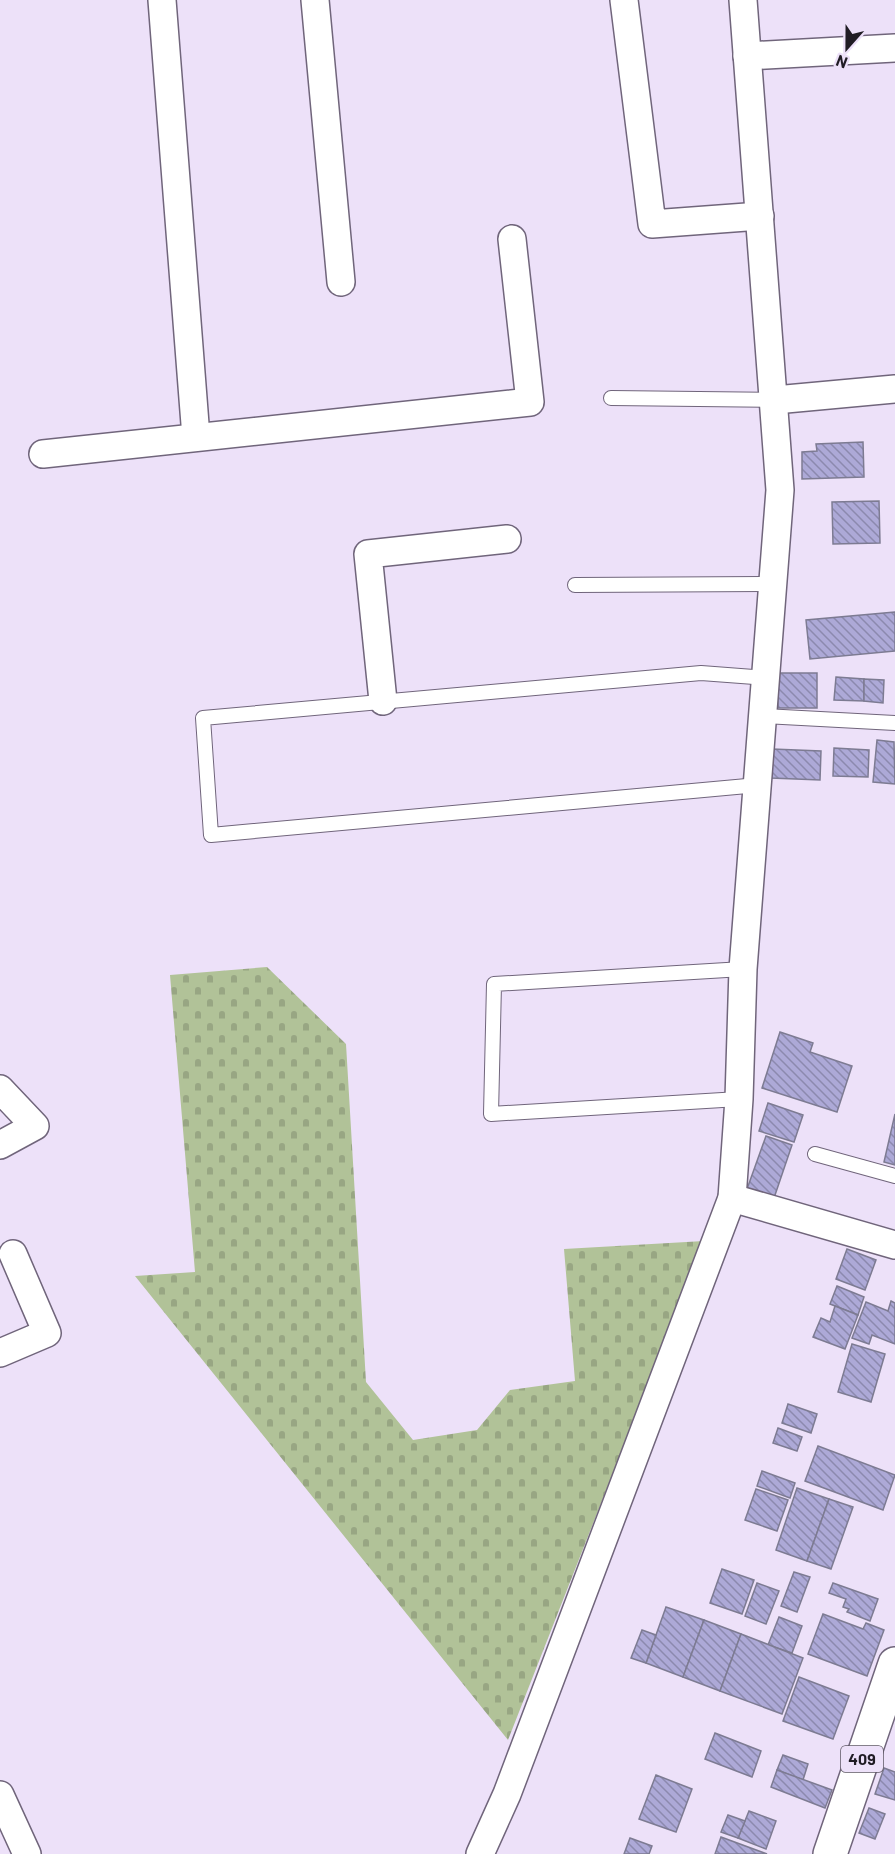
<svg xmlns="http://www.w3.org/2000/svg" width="895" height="1854" font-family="Barlow,sans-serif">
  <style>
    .cemetery { fill: url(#cemetery-stones) }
    .building { fill: url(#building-back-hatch); stroke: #7d7b92; stroke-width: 1.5 }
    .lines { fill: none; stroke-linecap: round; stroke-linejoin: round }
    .lane-casing { stroke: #70657b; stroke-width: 16 }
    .street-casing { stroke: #70657b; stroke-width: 30 }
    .highway-casing { stroke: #70657b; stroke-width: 36 }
    .lane { stroke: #fff; stroke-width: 14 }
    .street { stroke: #fff; stroke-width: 27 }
    .highway { stroke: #fff; stroke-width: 33 }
    .labels { text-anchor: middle; stroke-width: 4.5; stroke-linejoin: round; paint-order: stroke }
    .shield { fill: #ede1f9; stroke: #5e5764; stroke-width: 1.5 }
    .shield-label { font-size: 16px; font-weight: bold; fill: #201c24 }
  </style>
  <defs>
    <pattern id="cemetery-stones" width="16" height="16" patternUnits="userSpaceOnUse" patternTransform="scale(1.5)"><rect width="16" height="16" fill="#b1c298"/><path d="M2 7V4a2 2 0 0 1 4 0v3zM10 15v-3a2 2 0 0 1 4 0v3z" fill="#98a683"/></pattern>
    <pattern id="building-back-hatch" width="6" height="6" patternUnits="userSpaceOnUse" patternTransform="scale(1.5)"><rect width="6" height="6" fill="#ada9d7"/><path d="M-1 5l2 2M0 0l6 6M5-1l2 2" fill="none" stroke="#8c89ae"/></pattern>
  </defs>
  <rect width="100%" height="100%" fill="#ede1f9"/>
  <path class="cemetery" d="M267,967L346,1044L366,1382L413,1440L477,1430L510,1390L575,1381L564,1249L704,1241L508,1740L135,1276L195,1272L170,975Z"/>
  <g class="building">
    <path d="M863,442L864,477L802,479V452L817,451L816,444Z"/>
    <path d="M879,501L880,543L833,544L832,502Z"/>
    <path d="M895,612V651L810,659L806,620Z"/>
    <path d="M777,673H817V708H778Z"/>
    <path d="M836,677L864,679V701L834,700Z"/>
    <path d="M864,679L884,680L883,703L864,701Z"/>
    <path d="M877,740L894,742L895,784L873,782Z"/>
    <path d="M834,748L869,750L868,777L833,776Z"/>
    <path d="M772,749L821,751L820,780L771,778Z"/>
    <path d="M780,1032L813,1043L810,1052L852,1066L837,1112L762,1088Z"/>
    <path d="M768,1103L803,1115L794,1142L759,1131Z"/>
    <path d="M895,1114V1165L884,1162Z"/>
    <path d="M766,1136L792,1145L774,1198L747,1189Z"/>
    <path d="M847,1249L876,1260L865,1290L836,1279Z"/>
    <path d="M837,1286L864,1297L858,1315L830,1304Z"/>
    <path d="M891,1301L895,1303V1344L872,1335L869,1344L852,1338L866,1302L888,1311Z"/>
    <path d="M835,1306L858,1315L845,1349L813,1337L821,1318L830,1322Z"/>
    <path d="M852,1344L885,1354L871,1402L838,1392Z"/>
    <path d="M788,1404L817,1414L811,1433L782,1423Z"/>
    <path d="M778,1428L802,1437L797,1451L773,1443Z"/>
    <path d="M818,1446L895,1475L883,1510L805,1481Z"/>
    <path d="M762,1471L795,1483L790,1498L757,1486Z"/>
    <path d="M797,1488L829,1499L807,1561L776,1550Z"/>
    <path d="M756,1489L788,1500L777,1531L745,1520Z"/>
    <path d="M829,1499L853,1507L831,1569L807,1561Z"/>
    <path d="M722,1569L754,1580L742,1614L710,1603Z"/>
    <path d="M794,1572L810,1577L797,1612L781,1606Z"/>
    <path d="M757,1583L779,1591L766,1624L745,1616Z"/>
    <path d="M833,1583L878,1599L870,1621L847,1612L849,1609L843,1607L846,1599L829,1593Z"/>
    <path d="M666,1607L704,1620L683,1677L646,1663Z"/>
    <path d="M823,1614L863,1629L866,1623L884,1630L867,1676L808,1654Z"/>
    <path d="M779,1617L802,1626L792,1653L768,1645Z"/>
    <path d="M704,1620L741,1634L720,1691L683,1677Z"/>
    <path d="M642,1630L656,1635L646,1663L631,1658Z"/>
    <path d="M741,1634L803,1658L782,1714L720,1691Z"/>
    <path d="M799,1677L849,1696L833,1739L783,1721Z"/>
    <path d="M715,1733L761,1751L752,1777L705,1759Z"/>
    <path d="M783,1755L808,1764L803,1780L777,1770Z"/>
    <path d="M884,1768L895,1772V1800L875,1794Z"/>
    <path d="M777,1770L832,1790L825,1808L771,1787Z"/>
    <path d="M656,1775L692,1789L676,1832L639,1819Z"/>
    <path d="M869,1808L885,1814L875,1839L859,1833Z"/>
    <path d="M749,1811L776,1821L766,1849L738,1838Z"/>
    <path d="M728,1815L745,1821L738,1838L721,1832Z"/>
    <path d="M721,1837L767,1854H715Z"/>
    <path d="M630,1838L652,1846L649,1854H624Z"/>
  </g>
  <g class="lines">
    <g class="lane-casing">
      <g id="lane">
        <path d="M611,398L775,400"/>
        <path d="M575,585L773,584"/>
        <path d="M764,716L895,723"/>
        <path d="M758,785L211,835L203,718L701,673L767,678"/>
        <path d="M739,1099L491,1114L494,984L743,969"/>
        <path d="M815,1154L895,1176"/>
      </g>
    </g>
    <g class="street-casing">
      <g id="street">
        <path d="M162,0L196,437"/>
        <path d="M315,0L341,282"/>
        <path d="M624,0L652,224L760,216"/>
        <path d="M747,56L895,48"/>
        <path d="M775,400L895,389"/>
        <path d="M43,454L530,402L512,239"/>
        <path d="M383,701L368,554L507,539"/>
        <path d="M0,1089L35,1126L0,1145"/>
        <path d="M732,1198L895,1245"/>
        <path d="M0,1353L47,1333L13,1254"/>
        <path d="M0,1795L27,1854"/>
        <path d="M480,1854L507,1794L732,1198L739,1099L743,969L780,490L743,0"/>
      </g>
    </g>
    <g class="highway-casing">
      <path id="highway" d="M830,1854L895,1664"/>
    </g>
    <use href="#lane" class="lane"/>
    <use href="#street" class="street"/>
    <use href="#highway" class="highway"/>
  </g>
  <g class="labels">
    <rect class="shield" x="841" y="1746" width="42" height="26" rx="4.5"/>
    <g class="shield-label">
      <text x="862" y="1765">409</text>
    </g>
  </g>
  <g transform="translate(847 48) rotate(201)" stroke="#ede1f9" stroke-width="4.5" paint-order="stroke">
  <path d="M0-4.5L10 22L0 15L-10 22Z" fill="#201c24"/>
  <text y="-9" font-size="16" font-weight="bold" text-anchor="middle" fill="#201c24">N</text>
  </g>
</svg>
